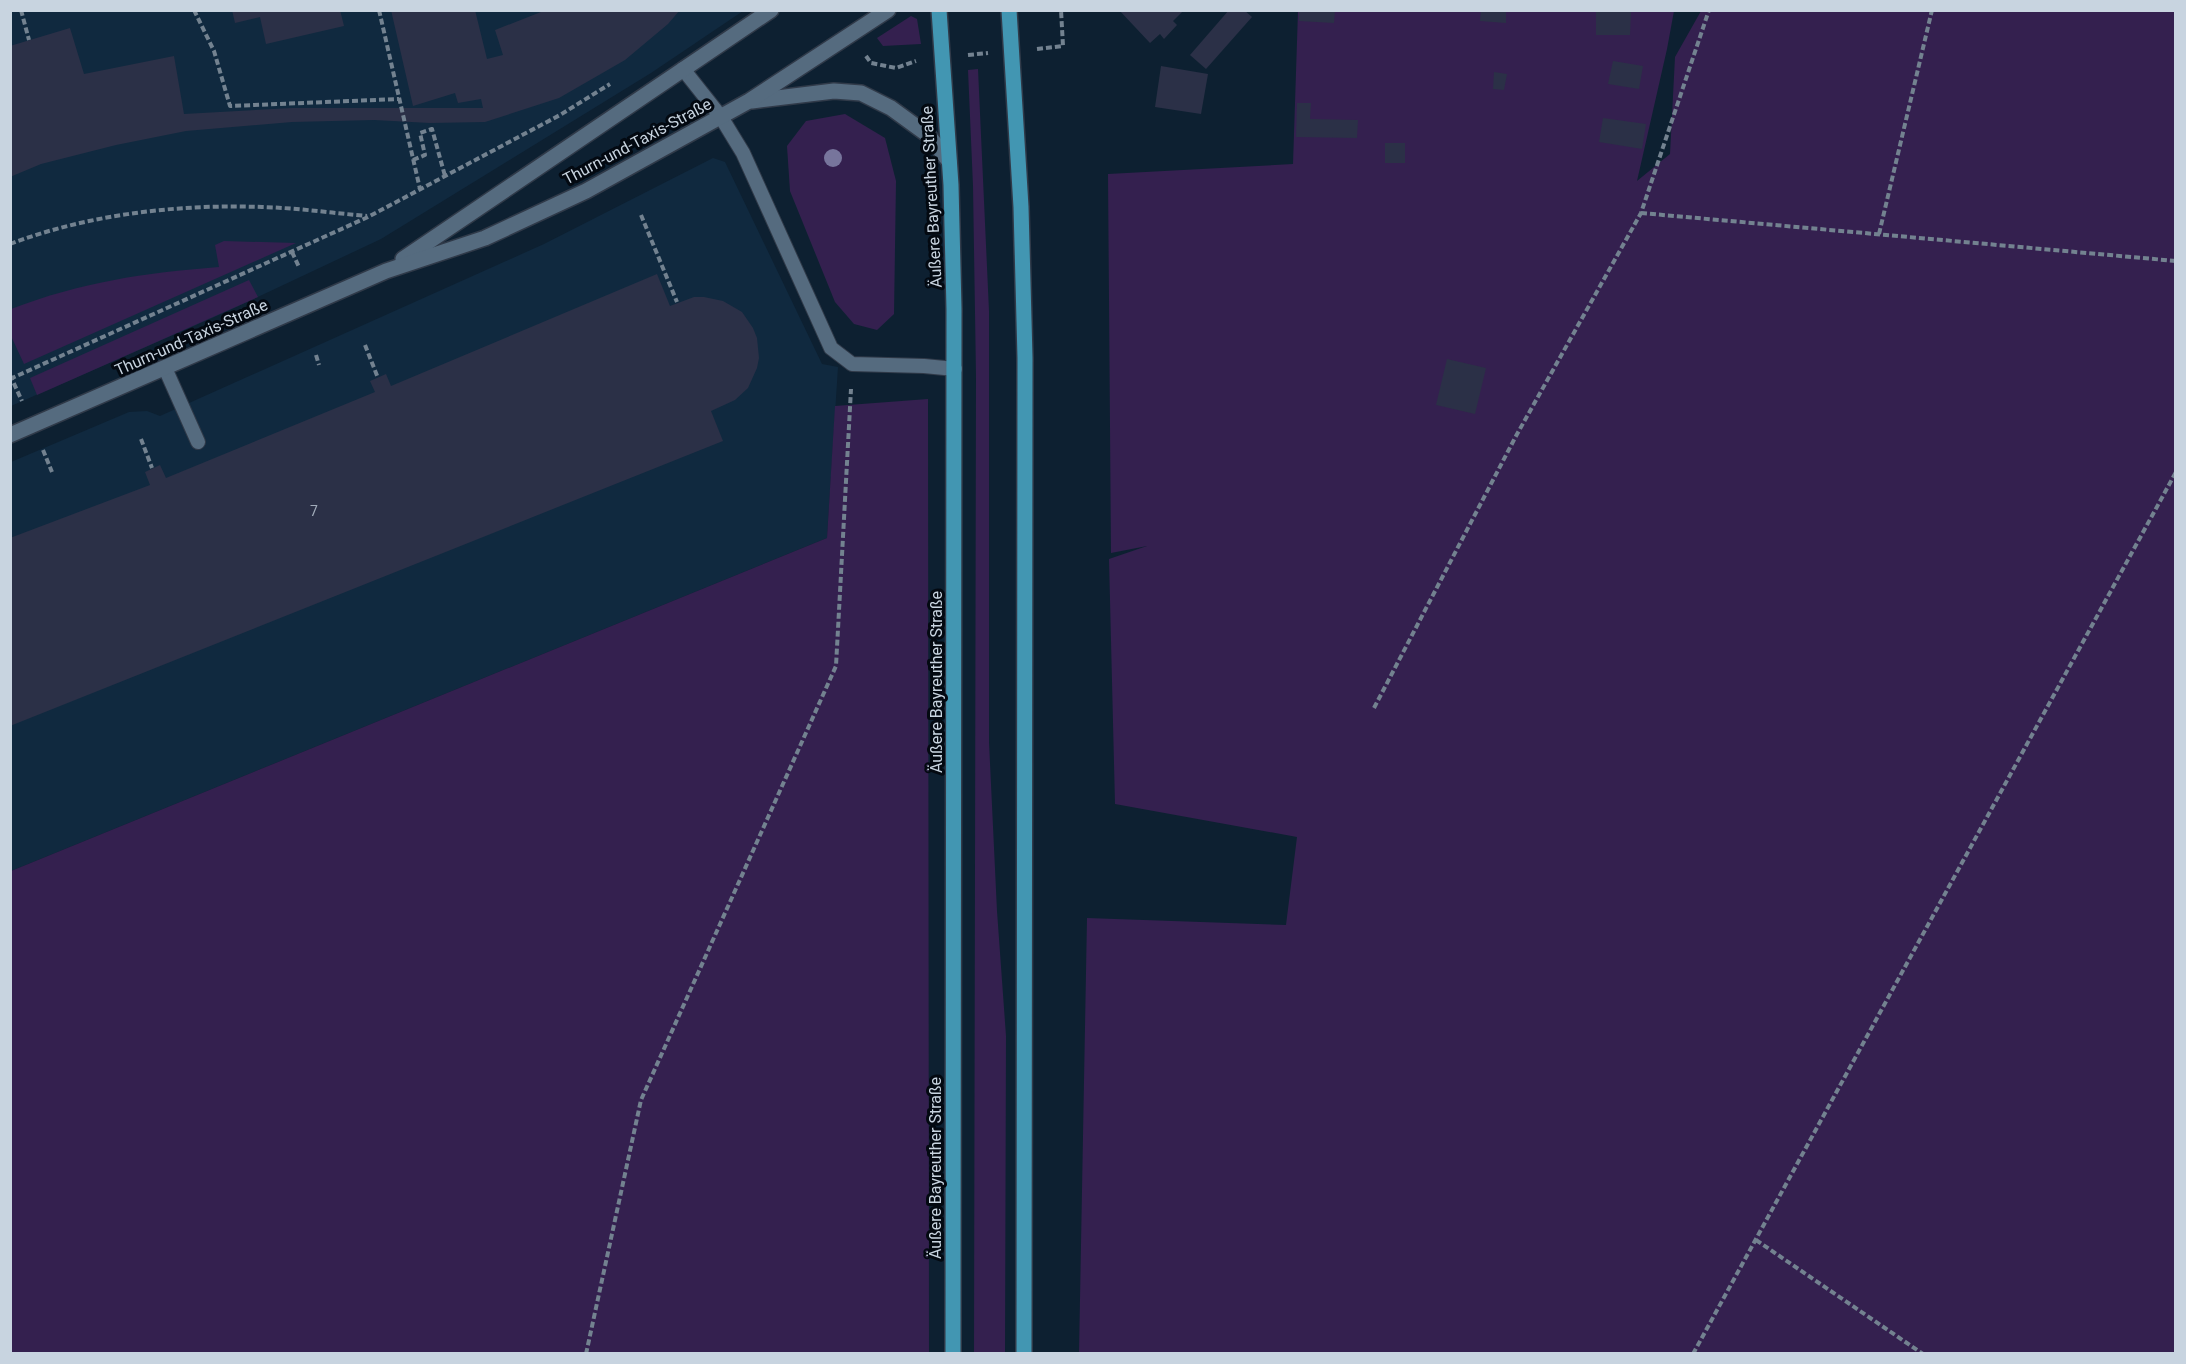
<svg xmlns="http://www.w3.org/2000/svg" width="2186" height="1364" font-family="Roboto,sans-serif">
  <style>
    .built { fill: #10293f }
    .green { fill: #34204f }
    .building { fill: #2b3047 }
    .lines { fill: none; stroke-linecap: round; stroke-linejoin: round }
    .service-casing { stroke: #303a49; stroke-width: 16 }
    .minor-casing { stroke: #303a49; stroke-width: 18 }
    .primary-casing { stroke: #303a49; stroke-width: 18 }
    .path { stroke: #738290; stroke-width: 4; stroke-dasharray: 6 3; stroke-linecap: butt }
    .service { stroke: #556b7f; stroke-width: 14 }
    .minor { stroke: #556b7f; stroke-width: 15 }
    .primary { stroke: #4296b2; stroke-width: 15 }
    .tree { fill: #77759c }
    .labels { text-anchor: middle; stroke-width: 6; stroke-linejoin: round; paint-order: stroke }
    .number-label { font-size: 14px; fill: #a1abba }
    .street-label { font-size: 16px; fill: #c8d4e0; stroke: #030911 }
  </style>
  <rect width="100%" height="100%" fill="#0d2031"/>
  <g class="built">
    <path d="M11,11H743L651,73L381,239L228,311L11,406Z"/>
    <path d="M713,158L725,162L822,364L838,367L827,538L11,871V462L129,412L147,411L160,416L544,244Z"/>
  </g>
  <g class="green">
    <path d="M1298,11H1674L1667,49L1637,181L1670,154L1675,57L1701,11H2175V1353L1079,1354L1087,918L1286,925L1297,837L1115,804L1109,559L1147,546L1111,553L1108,174L1293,164Z"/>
    <path d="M911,16L917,19L921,44L883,46L877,38Z"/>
    <path d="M978,69L989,311V742L997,911L1006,1036L1005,1354L974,1353L976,376L973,186L968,70Z"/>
    <path d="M845,114L885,138L896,181L894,314L877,330L854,324L835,302L790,191L787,146L806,121Z"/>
    <path d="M224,241L296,243L24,364L11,336V309C82,282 143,273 219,267L215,245Z"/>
    <path d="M249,280L258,297L37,395L30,378Z"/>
    <path d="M928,399L929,1353H11V871L827,538L835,406Z"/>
  </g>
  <g class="building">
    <path d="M232,10H340L344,26L266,44L260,17L235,23Z"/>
    <path d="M391,10H475L487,59L503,55L495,30L546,10H680L668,24L625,60L559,98L485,122L430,123L374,120L292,122L186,131L116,145L41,164L10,177V46L70,28L84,74L174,56L184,114L292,108H483L481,99L458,103L455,93L413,106Z"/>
    <path d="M1119,10H1184L1173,21L1177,25L1164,39L1160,34L1150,43Z"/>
    <path d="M1229,10H1244L1252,17L1206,69L1190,55Z"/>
    <path d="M1299,10H1335L1334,23L1299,21Z"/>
    <path d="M1481,10H1506V23L1480,21Z"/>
    <path d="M1596,10H1631L1630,35H1596Z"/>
    <path d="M1613,61L1643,66L1639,89L1608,84Z"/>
    <path d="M1161,66L1208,74L1201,114L1155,107Z"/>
    <path d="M1494,72L1507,74L1504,90L1493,89Z"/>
    <path d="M1297,103H1311L1310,119L1358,120L1357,138L1296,137Z"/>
    <path d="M1603,118L1646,124L1642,149L1599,142Z"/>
    <rect x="1385" y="143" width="20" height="20"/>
    <path d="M657,274L670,306L694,297H704L723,301L742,312L753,328L757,338L759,358L757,368L748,388L735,400L711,411L723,441L10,726V538L150,485L145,472L160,465L166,478L375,392L370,381L386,374L391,386Z"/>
    <path d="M1447,359L1486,368L1475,414L1436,405Z"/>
  </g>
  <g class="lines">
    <g class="service-casing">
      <g id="service">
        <path d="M683,69L721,117L743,153L831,348L852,364L924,366L955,369"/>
        <path d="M165,368L198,442"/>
      </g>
    </g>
    <g class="minor-casing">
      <g id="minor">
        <path d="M752,101L834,91L861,93L891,108L928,135L949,161"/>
        <path d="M403,259L771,10"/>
        <path d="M10,435L386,271L485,238L586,191L749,101L888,10"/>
      </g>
    </g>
    <g class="primary-casing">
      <g id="primary">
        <path d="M939,10L951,185L954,309L953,1354"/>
        <path d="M1009,10L1021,207L1025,358L1024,1354"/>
      </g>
    </g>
    <g class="path">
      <path d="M21,10L29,40"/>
      <path d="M194,10L214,51L230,106L399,99"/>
      <path d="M379,10L420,189"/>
      <path d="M1037,49L1063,46L1061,10"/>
      <path d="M968,55L988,53"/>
      <path d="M866,56L871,63L896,68L916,61"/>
      <path d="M413,160L425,155L420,133L432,129L445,176"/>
      <path d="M1641,213L2176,261"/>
      <path d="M641,215L677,302"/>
      <path d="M1879,234L1932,10"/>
      <path d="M10,244C89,214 179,204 262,207C298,208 332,213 367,216"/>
      <path d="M292,252L299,267"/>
      <path d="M365,345L378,378"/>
      <path d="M316,355L319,365"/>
      <path d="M10,375L22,401"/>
      <path d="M10,379L368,217L560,115L610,84"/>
      <path d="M141,439L152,468"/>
      <path d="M43,450L52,472"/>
      <path d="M1374,708L1516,436L1641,213L1709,10"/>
      <path d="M1756,1240L1923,1354"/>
      <path d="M586,1354L641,1100L836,666L851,389"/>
      <path d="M1693,1354L2176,472"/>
    </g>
    <use href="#service" class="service"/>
    <use href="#minor" class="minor"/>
    <use href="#primary" class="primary"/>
  </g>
  <circle class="tree" cx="833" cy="158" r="9"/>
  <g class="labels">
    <g class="number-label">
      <text x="314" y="516">7</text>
    </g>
    <g class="street-label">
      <text transform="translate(637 141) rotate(-28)" y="6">Thurn-und-Taxis-Straße</text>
      <text transform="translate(931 197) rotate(-93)" y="6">Äußere Bayreuther Straße</text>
      <text transform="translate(191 337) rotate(-24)" y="6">Thurn-und-Taxis-Straße</text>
      <text transform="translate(936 682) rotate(-90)" y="6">Äußere Bayreuther Straße</text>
      <text transform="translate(935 1168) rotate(-90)" y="6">Äußere Bayreuther Straße</text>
    </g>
  </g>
  <rect width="2186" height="1364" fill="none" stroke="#c8d4e0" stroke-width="24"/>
</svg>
